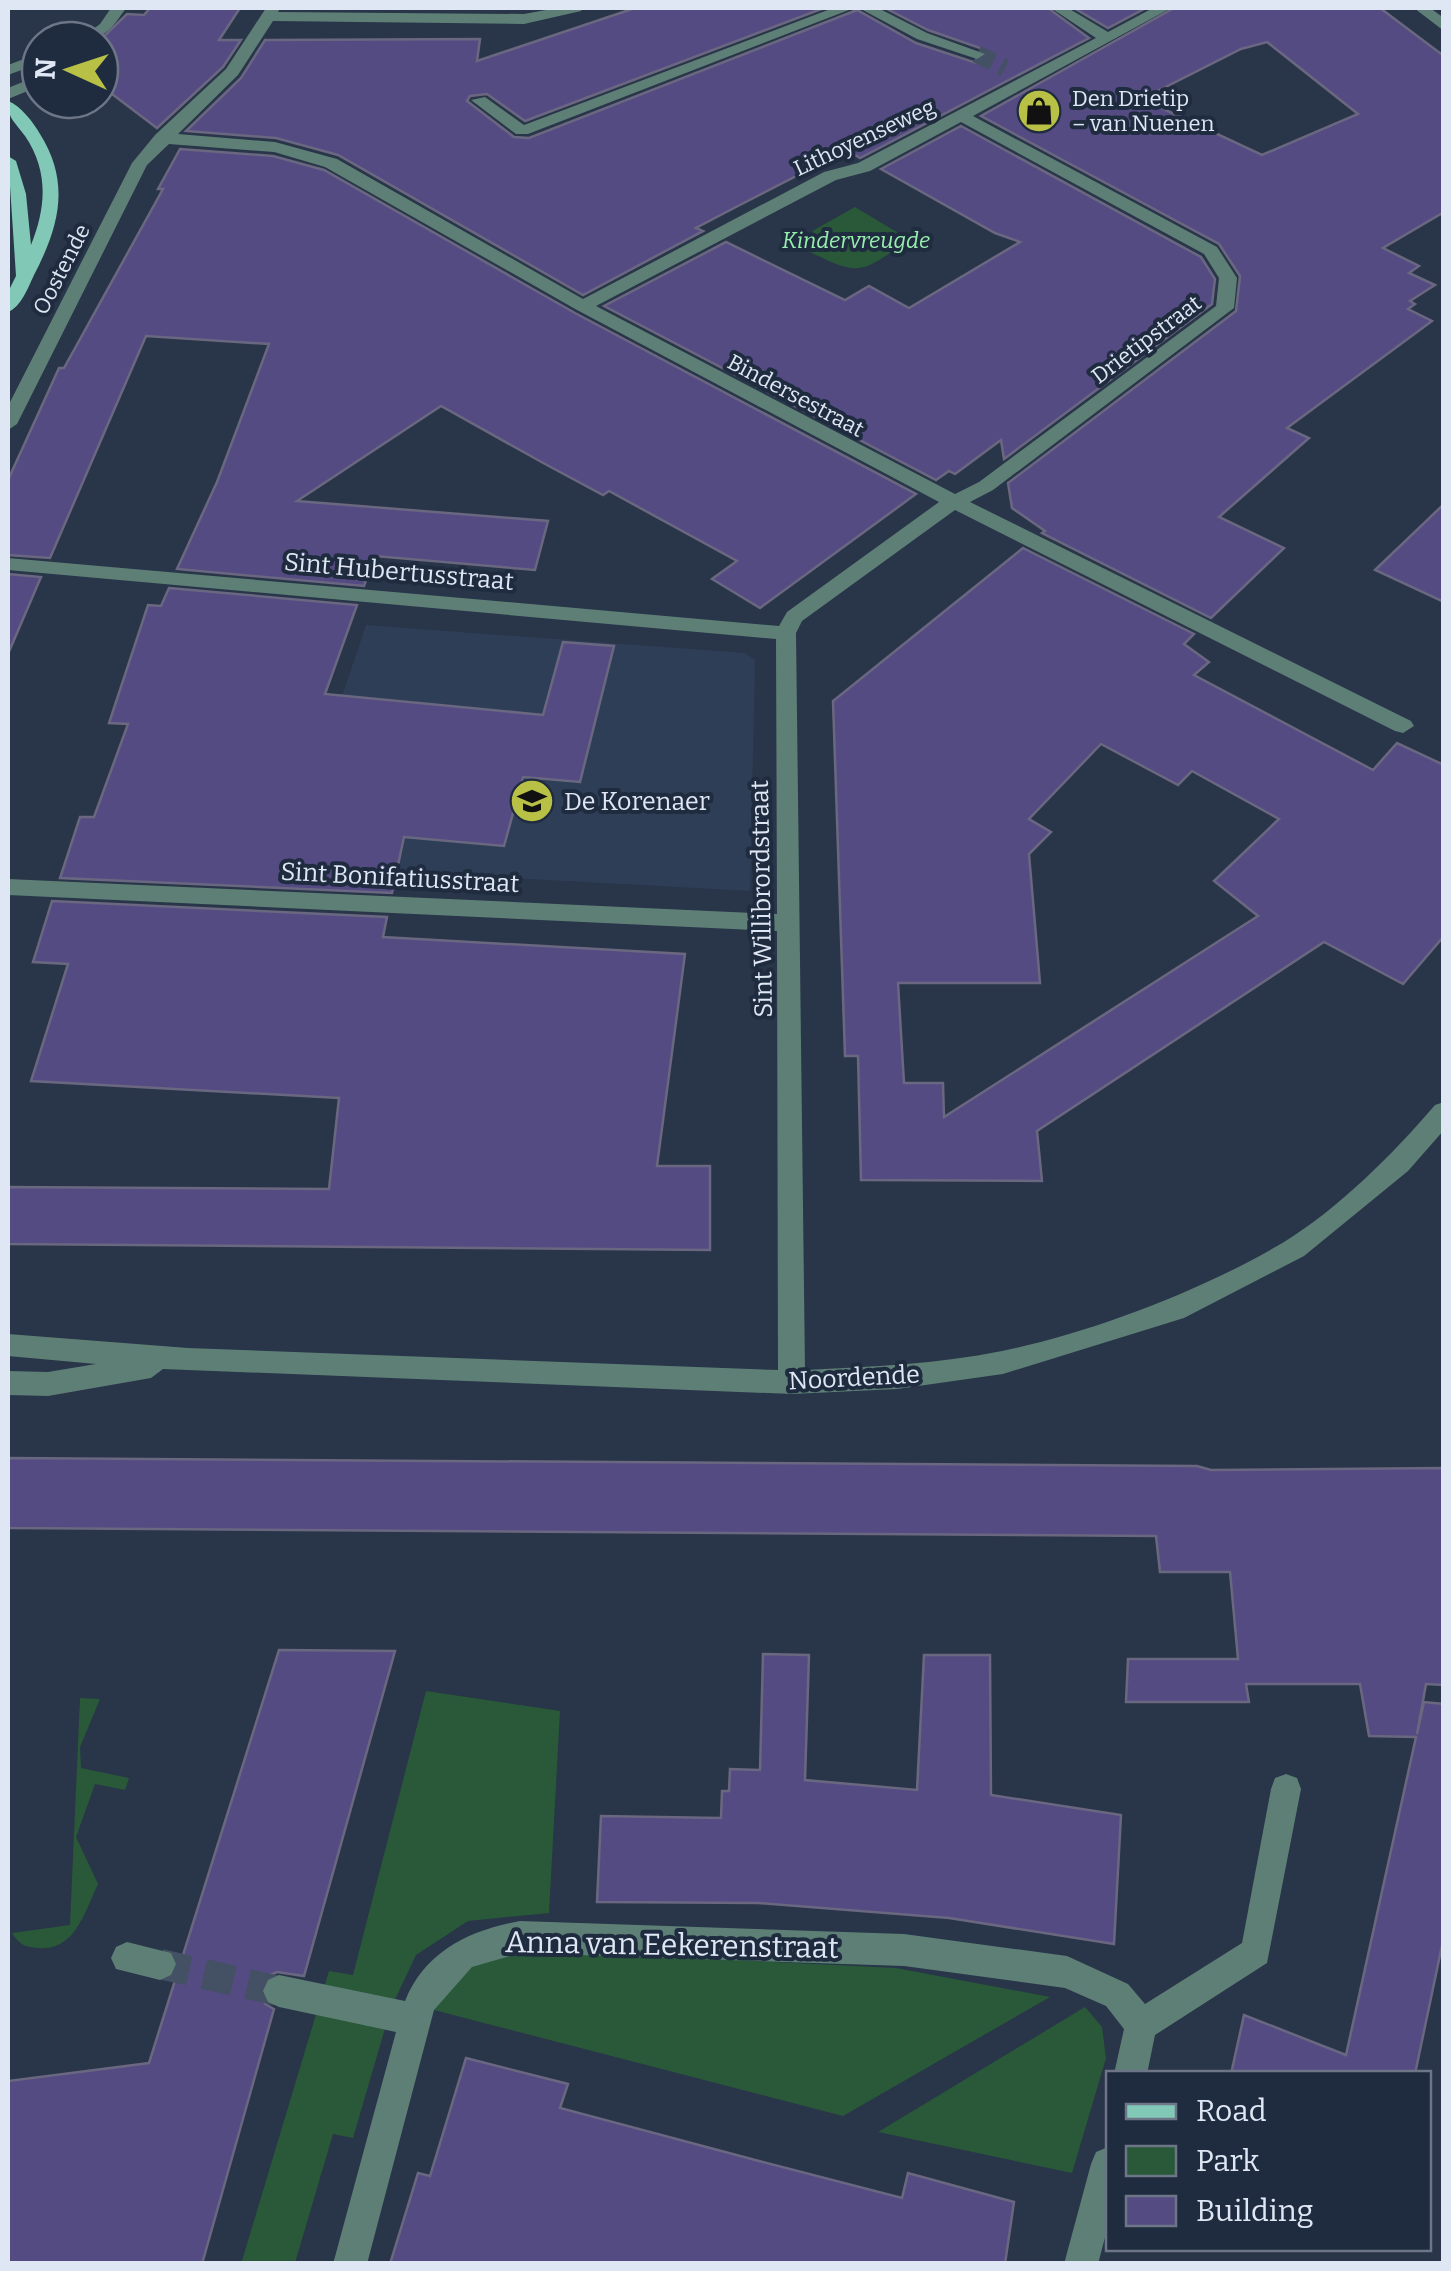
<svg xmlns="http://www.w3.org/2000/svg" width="1451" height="2271" font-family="Bitter,serif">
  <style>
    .built { fill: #2f3e57 }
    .green { fill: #295938 }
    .building { fill: #554b83; stroke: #6a6780; stroke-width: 2.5; fill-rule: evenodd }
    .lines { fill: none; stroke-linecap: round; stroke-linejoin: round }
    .minor-tunnel-far1 { stroke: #445063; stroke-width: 18; stroke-dasharray: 18 9; stroke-linecap: butt }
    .minor-tunnel { stroke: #445063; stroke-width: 30; stroke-dasharray: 30 15; stroke-linecap: butt }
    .minor { fill: #5d7f76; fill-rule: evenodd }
    .major { fill: #81c9b6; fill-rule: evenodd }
    .labels { text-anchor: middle; stroke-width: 8; stroke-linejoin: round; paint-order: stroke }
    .far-poi-label { font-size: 22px; fill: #dfe7f4; stroke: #1f2b3e; text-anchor: start }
    .far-street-label { font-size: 22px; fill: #dfe7f4; stroke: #1f2b3e }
    .far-park-label { font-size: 22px; font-style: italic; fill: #98eeaf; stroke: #1f2b3e }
    .street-label { font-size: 25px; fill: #dfe7f4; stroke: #1f2b3e }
    .poi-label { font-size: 25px; fill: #dfe7f4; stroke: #1f2b3e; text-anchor: start }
    .near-street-label { font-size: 30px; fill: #dfe7f4; stroke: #1f2b3e }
  </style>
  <rect width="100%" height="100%" fill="#293549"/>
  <path class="built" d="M366,625L745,653L755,660L750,891L295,866L329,735Z"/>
  <g class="green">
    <path d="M855,207L910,240C859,273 862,278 806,250L805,242L814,230Z"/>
    <path d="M426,1691L560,1711L549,1913L468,1921L416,1955L391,2008L353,2138L333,2134L295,2263L241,2264L329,1971L353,1975Z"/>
    <path d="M80,1698L100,1699L80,1747L81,1768L129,1778L125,1790L95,1784L76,1837L98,1884C85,1911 75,1952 38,1948C24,1947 19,1944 12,1933L70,1925Z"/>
    <path d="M530,1950L896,1968L1050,1997L843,2116L434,2010C461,1964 479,1957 530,1950Z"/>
    <path d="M1085,2007L1102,2027L1106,2058L1072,2173L878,2132Z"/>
  </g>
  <g class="building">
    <path d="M150,8H240L219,40H241L223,67L157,128L100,85V40L127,14L144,15Z"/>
    <path d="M635,8H824L525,121L487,94L470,96L467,101L514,137L529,138L857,10L916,43L976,63L989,55L986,50L928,30L885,8H1048L1089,38L860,158L847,150L736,207L696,228L703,231L583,295L338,155L276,138L186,131L241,78L265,40L480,39L477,61Z"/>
    <path d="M1074,8H1146L1108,28Z"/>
    <path d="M1174,8H1380L1444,56V212L1383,248L1419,266L1409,273L1435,285L1410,301L1415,304L1408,309L1432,321L1287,428L1309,438L1219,517L1284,548L1211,618L1042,533L1045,531L1012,508L1008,483L1236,311L1240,276L1219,244L981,116ZM1267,42L1358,114L1262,155L1142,99L1241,49Z"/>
    <path d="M961,126L1201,257L1215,279L1212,304L1004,459L1001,440L955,474L949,471L936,480L604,306L726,242L845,300L869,286L909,308L1020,242L995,233L881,169Z"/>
    <path d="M180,149L273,156L324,170L575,313L916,494L760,608L712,579L737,561L609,491L603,495L545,464L441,406L297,501L548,521L535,570L375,556L364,586L177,569L217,482L269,344L146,336L50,558L8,555V480L59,368H64L163,189H158Z"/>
    <path d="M1444,504V602L1375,570Z"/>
    <path d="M1023,548L1194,634L1184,644L1209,662L1194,675L1373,770L1397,743L1444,765V936L1403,984L1324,942L1037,1131L1042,1181L861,1180L858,1056H845L833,701ZM1101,744L1178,785L1192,771L1279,819L1214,881L1258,916L944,1117L943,1083H904L898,983H1040L1029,854L1051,832L1029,819Z"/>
    <path d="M8,574L41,577L8,654Z"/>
    <path d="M169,588L357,605L325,694L543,715L563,642L614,646L580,782L523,777L504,846L404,837L392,893L60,878L80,817H94L128,724L109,723L148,605L161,606Z"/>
    <path d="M52,901L387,917L383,937L685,954L657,1166H710V1250L8,1244V1187L329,1189L339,1098L31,1081L68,964L33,962Z"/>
    <path d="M8,1458L1197,1466L1211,1470L1444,1468V1685L1426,1684L1417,1734L1424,1702L1444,1704V1936L1415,2074H1231L1244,2015L1346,2055L1416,1737L1369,1736L1360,1684H1246L1249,1702H1126L1128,1659H1238L1230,1572H1160L1156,1536L8,1528Z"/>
    <path d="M279,1650L395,1651L304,1976L277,1972L266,1977L260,1989L265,2004L274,2009L202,2264H8V2081L149,2063Z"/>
    <path d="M763,1654L809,1655L805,1780L917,1790L924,1655H990L991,1795L1121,1815L1114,1944L949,1918L758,1903L597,1902L601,1816L721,1818L722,1791H729L730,1769L760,1770Z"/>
    <path d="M466,2058L568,2084L560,2108L759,2161L902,2198L908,2173L1014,2202L1005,2264H390L418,2173L430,2176Z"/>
  </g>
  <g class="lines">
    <path class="minor-tunnel-far1" d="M977,54L1005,68"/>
    <path class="minor-tunnel" d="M160,1964L279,1991"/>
    <g class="minor">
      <path d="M111,8H126C112,28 105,40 79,40L100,24Z"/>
      <path d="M266,8H280L278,12L524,14L557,8H583L581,11L524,24L273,21L238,75L178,134L275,142L337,159L583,299L824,172L858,163L1096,38L1051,8H1068L1108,32L1153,8H1171L973,116L1217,247L1237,278L1234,308L993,490L970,502L1411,721L1414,726L1403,733L1395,731L955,510L802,621L796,633L805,1370C871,1367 937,1364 1002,1351C1094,1332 1203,1290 1284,1242C1338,1209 1394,1153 1435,1105L1444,1102V1130L1408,1171L1304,1256L1184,1318L1003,1374L897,1389L792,1394L163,1369L151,1378L48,1396L8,1395V1371L48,1372L96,1364L8,1356V1334L188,1348L778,1370L777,931L8,895V879L777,914L776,639L8,570V558L779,626L787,612L939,502L577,310L325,167L274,152L169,144L147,165L17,424L8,430V406L132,163L155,135L226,69ZM961,122L1204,254L1219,278L1216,306L979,482L955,494L596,306L836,180L870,171Z"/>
      <path d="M833,8H854L528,134H516L471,100L485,97L524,125Z"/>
      <path d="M859,8H878L927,33L985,54L977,59L917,39Z"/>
      <path d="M1414,8H1430L1444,18V31Z"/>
      <path d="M40,53V63L8,75V65Z"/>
      <path d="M40,75V86L8,99V88Z"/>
      <path d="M1286,1774L1297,1778L1301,1789L1267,1963L1155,2035L1147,2074H1114L1124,2029L1106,2006L1065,1988L904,1966L520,1953L472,1967L434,2010L367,2264H333L396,2032L279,2007L268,2002L263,1991L268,1980L279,1975L405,2001C425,1951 470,1930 520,1921L904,1934L1067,1956L1128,1984L1145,2004L1242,1943L1271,1789L1275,1778Z"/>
      <path d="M127,1942L171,1953L176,1964L171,1975L160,1980L116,1969L111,1958L116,1947Z"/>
      <path d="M1108,2147V2226L1098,2264H1064L1091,2164L1096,2152Z"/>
    </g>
    <path class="major" d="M8,101C21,106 33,122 40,134C71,183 59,227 34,275C28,288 21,307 8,312V292L16,276L8,156L16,161L26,194L31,245C46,208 49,171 25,136C15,122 7,118 8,101Z"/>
  </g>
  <defs>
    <g id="shop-disc" transform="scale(2.25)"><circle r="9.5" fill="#b9c046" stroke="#1f2b3e"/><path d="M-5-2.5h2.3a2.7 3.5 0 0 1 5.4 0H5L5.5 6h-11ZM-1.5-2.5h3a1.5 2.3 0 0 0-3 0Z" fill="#111"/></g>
    <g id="school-disc" transform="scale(2.25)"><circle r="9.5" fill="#b9c046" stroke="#1f2b3e"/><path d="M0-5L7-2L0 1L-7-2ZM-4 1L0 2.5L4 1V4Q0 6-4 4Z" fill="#111"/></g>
  </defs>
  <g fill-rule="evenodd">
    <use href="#shop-disc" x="1039" y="111"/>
    <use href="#school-disc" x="532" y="801"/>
  </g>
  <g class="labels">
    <g class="far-poi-label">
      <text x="1072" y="106">Den Drietip<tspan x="1072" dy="25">– van Nuenen</tspan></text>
    </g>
    <g class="far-street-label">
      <text transform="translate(864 137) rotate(-25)" y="8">Lithoyenseweg</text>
      <text transform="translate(61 269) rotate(-63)" y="8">Oostende</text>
      <text transform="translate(1146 339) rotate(-37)" y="8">Drietipstraat</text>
      <text transform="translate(796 395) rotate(28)" y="8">Bindersestraat</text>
    </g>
    <g class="far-park-label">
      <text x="856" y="248">Kindervreugde</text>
    </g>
    <g class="street-label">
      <text transform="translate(399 571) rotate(5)" y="9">Sint Hubertusstraat</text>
      <text transform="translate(400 877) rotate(3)" y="9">Sint Bonifatiusstraat</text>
      <text transform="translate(761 899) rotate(-91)" y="9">Sint Willibrordstraat</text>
      <text transform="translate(854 1377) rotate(-3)" y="9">Noordende</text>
    </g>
    <g class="poi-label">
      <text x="564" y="810">De Korenaer</text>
    </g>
    <g class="near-street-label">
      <text transform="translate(672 1945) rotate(1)" y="10">Anna van Eekerenstraat</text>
    </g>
  </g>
  <rect width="1451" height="2271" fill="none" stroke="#dfe7f4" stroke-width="20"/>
  <rect x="1106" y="2071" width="325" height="180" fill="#1f2b3e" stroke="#6c7687" stroke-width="2.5"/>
  <rect x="1126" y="2104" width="50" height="15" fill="#81c9b6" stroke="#6c7687" stroke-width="2.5"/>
  <text x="1196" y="2121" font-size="30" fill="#dfe7f4">Road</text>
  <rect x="1126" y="2146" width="50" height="30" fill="#295938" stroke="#6c7687" stroke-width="2.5"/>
  <text x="1196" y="2171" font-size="30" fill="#dfe7f4">Park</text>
  <rect x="1126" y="2196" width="50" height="30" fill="#554b83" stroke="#6c7687" stroke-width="2.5"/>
  <text x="1196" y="2221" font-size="30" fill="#dfe7f4">Building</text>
  <g transform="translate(70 70) rotate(273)"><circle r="48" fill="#1f2b3e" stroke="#6c7687" stroke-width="2.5"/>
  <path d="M0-8L18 38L0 25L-18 38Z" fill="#b9c046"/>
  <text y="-15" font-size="28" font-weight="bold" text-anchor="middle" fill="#dfe7f4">N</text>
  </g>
</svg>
